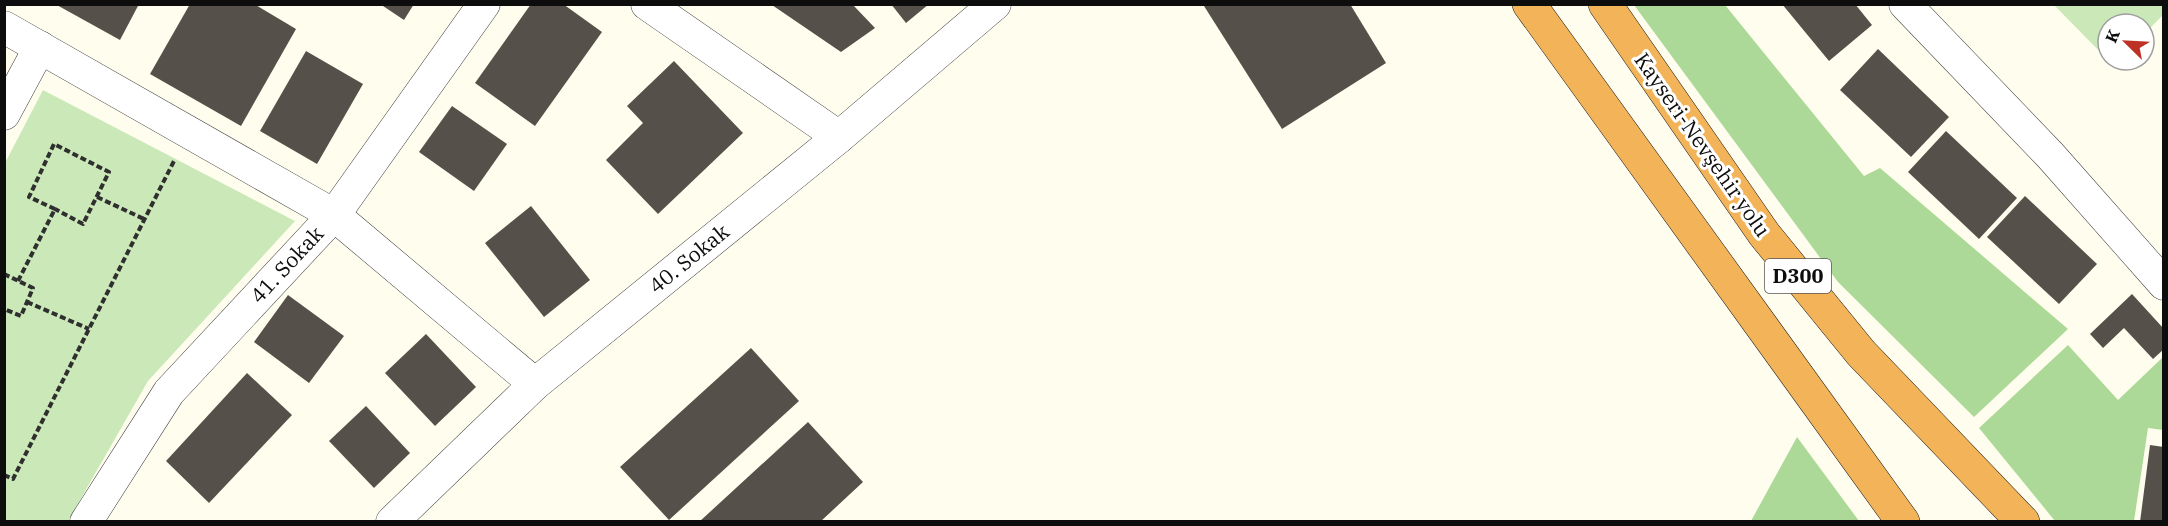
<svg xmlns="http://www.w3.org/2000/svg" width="2168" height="526" font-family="'IBM Plex Serif',serif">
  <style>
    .green { fill: #cbe9b8 }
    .forest { fill: #acd997 }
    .building { fill: #56504a }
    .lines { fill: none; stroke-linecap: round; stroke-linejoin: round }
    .street-casing { stroke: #404040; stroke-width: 33 }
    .highway-casing { stroke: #1e1e1e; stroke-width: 34 }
    .path { stroke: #2f2f2f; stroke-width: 4; stroke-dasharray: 6 3; stroke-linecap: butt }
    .street { stroke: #fff; stroke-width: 32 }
    .highway { stroke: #f3b358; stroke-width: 33 }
    .labels { text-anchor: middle; stroke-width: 6; stroke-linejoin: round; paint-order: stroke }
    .shield { fill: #fff; stroke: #565656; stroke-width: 1.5 }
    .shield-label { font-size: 20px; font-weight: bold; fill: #0d0d0d }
    .street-label { font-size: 21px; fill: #0d0d0d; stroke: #fff }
  </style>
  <rect width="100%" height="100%" fill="#fffeee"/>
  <g class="green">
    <path d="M2054,5H2163V15L2144,34V24H2108V60Z"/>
    <path d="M43,90L295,221L148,381L68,521L5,522V163Z"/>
  </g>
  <g class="forest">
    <path d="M1634,5H1725L1864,176L1880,168L2068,329L1974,417L1838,282Z"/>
    <path d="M2068,345L2118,400L2163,357V430L2148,428L2134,521H2055L1979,428Z"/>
    <path d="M1797,437L1859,521H1751Z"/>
  </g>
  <g class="building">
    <path d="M55,4H139L120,40Z"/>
    <path d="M190,4H254L296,29L241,126L150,74Z"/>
    <path d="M380,4H414L404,20Z"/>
    <path d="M531,4H563L602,32L535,126L475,83Z"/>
    <path d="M891,4H929L906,23Z"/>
    <path d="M1206,4H1350L1386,63L1282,129L1204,6Z"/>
    <path d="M1782,4H1855L1872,25L1829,61Z"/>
    <path d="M772,5H853L875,28L841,52Z"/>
    <path d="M1878,49L1949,117L1911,157L1840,90Z"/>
    <path d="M306,51L363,84L317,164L260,131Z"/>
    <path d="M674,61L743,133L658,214L606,160L643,123L627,106Z"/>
    <path d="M452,106L507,144L474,191L419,152Z"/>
    <path d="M1946,131L2017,198L1979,239L1908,172Z"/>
    <path d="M2025,196L2097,264L2059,304L1987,237Z"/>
    <path d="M531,206L590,280L544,317L485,243Z"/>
    <path d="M2132,294L2164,329V349L2153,359L2124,328L2103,348L2090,334Z"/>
    <path d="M288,295L344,336L309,383L254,342Z"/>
    <path d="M426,334L476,387L435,426L385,373Z"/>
    <path d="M751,348L799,401L669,520L620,467Z"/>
    <path d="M247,373L292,415L209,503L166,461Z"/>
    <path d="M366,406L410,453L374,488L329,441Z"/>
    <path d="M808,422L863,482L820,522H699Z"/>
    <path d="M2150,445L2164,447V522H2140Z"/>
  </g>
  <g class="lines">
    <g class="street-casing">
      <g id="street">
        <path d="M647,4L839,137"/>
        <path d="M1905,4L2050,155L2164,284"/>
        <path d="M4,27L334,215L535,384"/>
        <path d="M4,114L40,47"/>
        <path d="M86,522L169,392L334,215L484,4"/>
        <path d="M392,522L535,384L839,137L995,4"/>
      </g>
    </g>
    <g class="highway-casing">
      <g id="highway">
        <path d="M1529,4L1903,522"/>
        <path d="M1605,4L1764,234L1861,353L2023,522"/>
      </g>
    </g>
    <g class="path">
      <path d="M97,197L144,219"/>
      <path d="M4,274L33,288L21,316L4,309"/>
      <path d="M18,281L55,209L29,197L54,144L109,172L83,224L55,209"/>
      <path d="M27,302L89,329"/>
      <path d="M4,398V400"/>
      <path d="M4,475L13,479L174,161"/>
    </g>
    <use href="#street" class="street"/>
    <use href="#highway" class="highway"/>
  </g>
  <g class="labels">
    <rect class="shield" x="1765" y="259" width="66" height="34" rx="4.5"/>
    <g class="shield-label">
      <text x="1798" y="283">D300</text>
    </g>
    <g class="street-label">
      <text transform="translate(1702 145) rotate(55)" y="7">Kayseri-Nevşehir yolu</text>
      <text transform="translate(689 259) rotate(-39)" y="7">40. Sokak</text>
      <text transform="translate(287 265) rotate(-47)" y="7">41. Sokak</text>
    </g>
  </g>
  <rect width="2168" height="526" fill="none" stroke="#0d0d0d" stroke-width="12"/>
  <g transform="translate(2126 42) rotate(294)"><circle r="28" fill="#ffffff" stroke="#9e9e9e" stroke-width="1.5"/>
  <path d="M0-4.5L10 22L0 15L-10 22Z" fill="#bc3326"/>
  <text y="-9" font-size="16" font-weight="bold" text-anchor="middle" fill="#0d0d0d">K</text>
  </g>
</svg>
